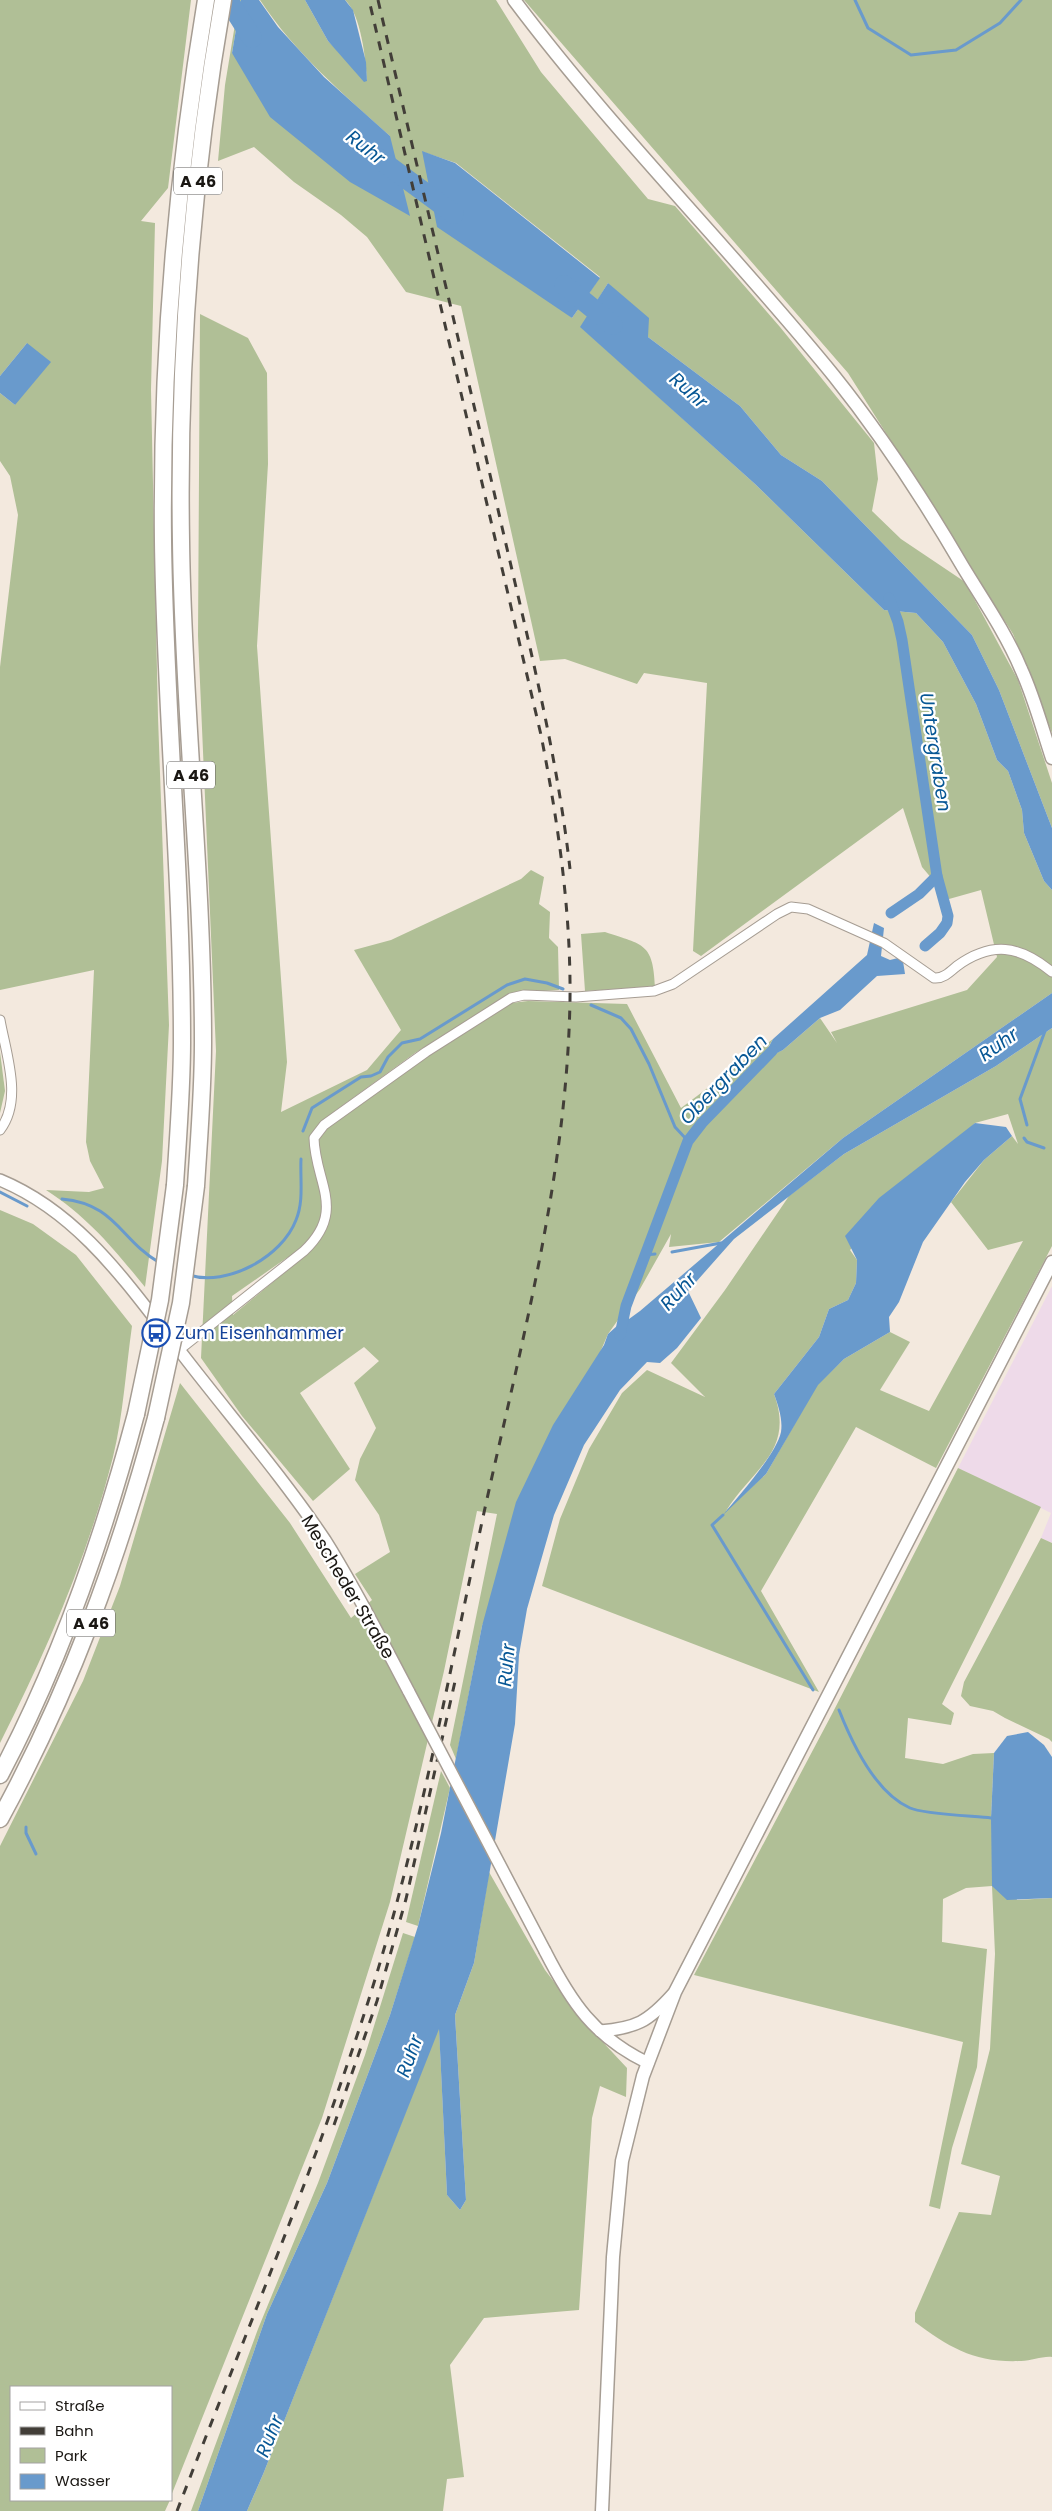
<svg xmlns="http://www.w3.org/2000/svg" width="1052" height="2511" font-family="Poppins,sans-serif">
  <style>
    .commercial { fill: #eedae9 }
    .green { fill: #b0bf96; fill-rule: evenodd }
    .water { fill: #699acc }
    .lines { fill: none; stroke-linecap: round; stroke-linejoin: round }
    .stream { stroke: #699acc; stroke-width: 3 }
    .canal { stroke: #699acc; stroke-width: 11 }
    .river { stroke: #699acc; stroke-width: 20 }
    .minor-casing { stroke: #a69d93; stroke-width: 11 }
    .tertiary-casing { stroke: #a69d93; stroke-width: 14 }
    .secondary-casing { stroke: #a69d93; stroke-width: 15 }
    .motorway-casing { stroke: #a69d93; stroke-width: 19 }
    .minor { stroke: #fff; stroke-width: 9 }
    .tertiary { stroke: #fff; stroke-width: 11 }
    .secondary { stroke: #fff; stroke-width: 12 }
    .motorway { stroke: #fff; stroke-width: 16 }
    .rail { stroke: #423e38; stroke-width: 3; stroke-dasharray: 9 9; stroke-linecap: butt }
    .tertiary-bridge-casing { stroke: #a69d93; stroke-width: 14; stroke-linecap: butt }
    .motorway-bridge-casing { stroke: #a69d93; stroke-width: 19; stroke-linecap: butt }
    .tertiary-bridge { stroke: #fff; stroke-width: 11 }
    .motorway-bridge { stroke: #fff; stroke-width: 16 }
    .labels { text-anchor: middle; stroke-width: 4.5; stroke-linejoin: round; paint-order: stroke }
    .shield { fill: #fff; stroke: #5f5d5a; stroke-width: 1 }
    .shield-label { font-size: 16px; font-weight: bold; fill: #1a1713 }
    .transit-label { font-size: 18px; fill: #164399; stroke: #fff; text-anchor: start }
    .street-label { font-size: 18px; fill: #1a1713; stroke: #fff }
    .water-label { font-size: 19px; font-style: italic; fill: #075795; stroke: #fff }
  </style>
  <rect width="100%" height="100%" fill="#f3e9de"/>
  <path class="commercial" d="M1052,1286V1543L1041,1538L1051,1513L958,1468Z"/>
  <g class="green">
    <path d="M0,0H191L168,188L141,221L155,223L151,390L158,717L169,1025L162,1161L145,1287C114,1249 88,1217 46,1190L89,1192L104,1188L90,1161L86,1142L94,970L0,990V667L18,515L10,476L0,461V393L15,405L27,343L0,376Z"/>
    <path d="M239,0H241L232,53L390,136C343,94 295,53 260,0H305L328,41L367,81C366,60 361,14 345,0H496L541,72L648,199L675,206L780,327L874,443L878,479L872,511L901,539L965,582L1018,680L1052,783V828L999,690L972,635L822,481L781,455L740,406L648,337L608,283L581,327L755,484L884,610L916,613L943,642L976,704L997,760L1008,771L1022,810L1024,833L1044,881L1052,890V993L843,1138L719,1242L669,1247L671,1234L640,1289L608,1334L482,1626L456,1759L450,1745L497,1514L477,1511L444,1671L390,1902L322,2118L171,2496V2387H11V2500H170L165,2511H0V1846L83,1681L120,1586L180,1383L290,1523L351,1618L372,1600L355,1574L390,1552L379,1515L355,1480L360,1459L376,1428L354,1383L379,1361L364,1347L300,1393L350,1469L313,1501L242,1416L201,1358L216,1051L198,636L200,314L248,338L267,373L268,464L257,646L287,1062L281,1112L367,1070L401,1030L354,950L391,940L521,879L531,870L544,877L539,904L550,912L549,938L558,947L559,990L511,993L415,1053L335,1111L336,1115L511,1003L528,1001L627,1004L681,1108L773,1039L761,1060L783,1050L820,1018L837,1043L831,1032L967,990L997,957L981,890L949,899L922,867L903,808L701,956L693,951L707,683L644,673L637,684L565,659L540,661L461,306L406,292L367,237L341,215L294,182L254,147L218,161L225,85ZM423,152L456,163L600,277L572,318ZM288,1257L290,1268L233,1315L232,1296Z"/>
    <path d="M524,0H1052V733L1013,634L848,373Z"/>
    <path d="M605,932C644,945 653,943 655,987L585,991L581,934Z"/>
    <path d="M1052,1028V1246L936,1468L856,1427L761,1591L819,1692L542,1586L560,1519L589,1449L622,1393L647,1370L705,1397L671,1363L725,1290L789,1196L844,1154L996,1066ZM1008,1114L1018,1144L1012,1136L984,1160L951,1202L988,1250L1023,1241L929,1411L880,1390L910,1342L890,1332L844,1359L817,1385L766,1474L726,1511C753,1468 795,1451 774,1394L819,1337L829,1309L848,1300L856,1283L857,1260L850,1250L975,1123Z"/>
    <path d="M0,1052L5,1091L0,1113Z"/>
    <path d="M0,1210L33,1224L76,1255L132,1326C126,1368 123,1417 113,1457C88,1556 46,1652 0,1743Z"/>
    <path d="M958,1468L1041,1507L942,1704L954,1713L951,1725L908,1718L905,1758L943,1764L973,1754L994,1753L991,1818L1017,1900L1052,1898V2357C1042,2356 1032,2361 1021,2361C975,2363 950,2348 915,2322V2313L959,2212L991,2215L1000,2176L961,2164L990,2049L995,1954L992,1886L966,1888L943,1899L942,1942L987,1949L977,2067L952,2148L940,2209L929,2206L963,2042L694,1975L832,1714Z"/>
    <path d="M1041,1538L1052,1543V1742L1049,1739L1005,1718L993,1711L970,1706L961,1696L964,1682Z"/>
    <path d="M441,1771L450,1788L418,1926L406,1922Z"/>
    <path d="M489,1872L545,1970L586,2024L627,2068L626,2097L600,2086L592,2118L579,2310L484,2318L450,2365L464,2477L447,2479L443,2511H247L264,2472L439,2027L447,2195L460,2210L466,2200L455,2015L474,1963Z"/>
    <path d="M403,1933L415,1937L390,2015L327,2183L267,2314L198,2511H191L258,2329L318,2183L365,2055Z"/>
  </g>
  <g class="water">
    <path d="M241,0H259L278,27L324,77L390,136L410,216L350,182L270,117L232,53Z"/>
    <path d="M305,0H345L353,10L366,62L367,81L364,82L328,41Z"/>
    <path d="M422,151L455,163L600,278L572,318L437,227Z"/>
    <path d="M608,283L649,318L648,337L740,406L781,455L822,481L972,635L999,690L1052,828V890L1044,881L1024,833L1022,810L1008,771L997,760L976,704L943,642L916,613L884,610L755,484L580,327Z"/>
    <path d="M27,343L51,362L15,405L0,393V376Z"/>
    <path d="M874,923L884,928L881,956L890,960L898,958L903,961L905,974L877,976L840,1010L820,1018L783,1050L761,1061L773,1039L867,955Z"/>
    <path d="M1052,993V1028L996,1066L844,1154L734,1239L688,1291L701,1318L677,1348L660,1363L647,1362L620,1390L584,1445L554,1515L527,1609L519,1655L515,1724L474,1963L455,2015L466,2200L460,2210L447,2195L439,2029L264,2472L247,2511H198L267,2314L327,2183L390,2015L418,1926L441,1833L482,1626L516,1502L553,1425L604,1345L608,1334L627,1317L629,1319L640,1311L843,1138Z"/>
    <path d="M975,1123L1006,1127L1012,1136L984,1160L965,1182L923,1242L899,1302L889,1317L890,1332L844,1359L818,1385L766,1474L723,1515C739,1495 776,1455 781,1432C783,1419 778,1405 774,1394L819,1337L829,1309L848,1300L856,1283L857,1260L845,1236L879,1198Z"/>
    <path d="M1028,1732L1044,1745L1052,1757V1898L1007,1900L992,1886L991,1818L994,1753L1007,1736Z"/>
  </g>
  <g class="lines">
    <g class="stream">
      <path d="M855,0L868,28L911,55L956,50L1000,23L1021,0"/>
      <path d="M591,1005L621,1018L631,1029L649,1064L675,1127L688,1141"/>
      <path d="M1027,1125L1020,1099L1045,1031"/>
      <path d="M303,1131L312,1108L361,1077L371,1076L380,1072L388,1057L402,1043L420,1039L507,985L525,979L547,983L563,989"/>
      <path d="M1024,1138L1027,1142L1044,1148"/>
      <path d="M0,1192L27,1206"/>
      <path d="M62,1199C116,1204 120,1240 160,1263"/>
      <path d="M672,1252L721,1243"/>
      <path d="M645,1255L655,1254"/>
      <path d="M189,1275C227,1287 282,1257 296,1220C304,1201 300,1180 301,1159"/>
      <path d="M723,1515L712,1525L813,1690"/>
      <path d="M839,1710C852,1743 876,1793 910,1808C923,1814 973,1816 991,1818"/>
      <path d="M26,1827V1833L36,1854"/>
    </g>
    <g class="canal">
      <path d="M889,598L898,622L902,640L937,876L948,916L947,923L940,933L925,946"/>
      <path d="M891,913L919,894L937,876"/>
      <path d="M620,1335L626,1306L688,1141L702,1123L772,1051"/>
    </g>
    <g class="river">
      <path d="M228,0L252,38"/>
      <path d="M378,158L454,214"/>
      <path d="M564,285L613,325"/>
    </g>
    <g class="minor-casing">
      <g id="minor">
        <path d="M0,1020C6,1054 23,1100 0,1130"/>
        <path d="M179,1350L304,1251C347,1210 315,1183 314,1138L324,1125L426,1052L511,998L524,995L576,997L654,991L673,984L777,914L791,907L808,909L884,943L934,978C943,979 950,972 957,966C992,941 1019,945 1052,972"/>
      </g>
    </g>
    <g class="tertiary-casing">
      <g id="tertiary">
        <path d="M0,1180C82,1214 130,1288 183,1355C230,1416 282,1476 325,1540C356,1589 382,1641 409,1692"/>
        <path d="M545,1951C571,2002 594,2037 648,2063"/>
        <path d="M600,2031C636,2028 648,2022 673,1994"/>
      </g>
    </g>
    <g class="secondary-casing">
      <g id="secondary">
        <path d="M514,0C613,132 730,248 834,376C882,436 924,500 963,567C983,600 1006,633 1021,669C1034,697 1042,728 1052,758"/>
        <path d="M602,2511L613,2257L622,2161L643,2076L675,1992L1052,1262"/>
      </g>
    </g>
    <g class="motorway-casing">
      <g id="motorway">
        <path d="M175,1185C178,1137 182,1089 182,1042C182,874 165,708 163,541C161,359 176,179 206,0"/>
        <path d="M196,1186C199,1138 203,1091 203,1043C203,876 183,709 181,541C178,360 192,178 223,0"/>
        <path d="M0,1775C61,1660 103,1538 136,1414"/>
        <path d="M0,1819C70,1690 118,1559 156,1418"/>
      </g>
    </g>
    <use href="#minor" class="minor"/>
    <use href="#tertiary" class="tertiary"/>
    <use href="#secondary" class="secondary"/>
    <use href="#motorway" class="motorway"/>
    <g class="rail">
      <path d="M378,0C419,176 462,351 502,527C528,640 557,753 570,869"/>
      <path d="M334,2125L377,2001L406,1899L456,1677"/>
      <path d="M177,2511C242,2342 313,2174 368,2002C419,1841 449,1673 485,1508C522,1340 567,1173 570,1000C571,911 558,822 541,735L369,0"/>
    </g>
    <g class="tertiary-bridge-casing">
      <path id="tertiary-bridge" d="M409,1692L545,1951"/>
    </g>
    <g class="motorway-bridge-casing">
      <g id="motorway-bridge">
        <path d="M136,1414L160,1300L175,1185"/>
        <path d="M156,1418L181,1303L196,1186"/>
      </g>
    </g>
    <use href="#tertiary-bridge" class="tertiary-bridge"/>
    <use href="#motorway-bridge" class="motorway-bridge"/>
  </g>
  <defs>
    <g id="bus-ring" transform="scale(1.4375)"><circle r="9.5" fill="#fff" stroke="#1a4fb4" stroke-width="1.5"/><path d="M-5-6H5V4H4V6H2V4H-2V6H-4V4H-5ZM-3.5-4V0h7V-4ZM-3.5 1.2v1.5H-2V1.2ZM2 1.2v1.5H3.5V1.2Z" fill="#1a4fb4"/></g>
  </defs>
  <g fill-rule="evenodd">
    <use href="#bus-ring" x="156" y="1333"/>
  </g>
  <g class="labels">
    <g class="shield">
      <rect x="174" y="167.5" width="48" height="27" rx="4"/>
      <rect x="167" y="761.5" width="48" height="27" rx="4"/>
      <rect x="67" y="1609.5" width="48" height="27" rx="4"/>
    </g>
    <g class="shield-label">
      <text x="198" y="187">A 46</text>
      <text x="191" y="781">A 46</text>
      <text x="91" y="1629">A 46</text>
    </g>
    <g class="transit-label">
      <text x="175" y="1339">Zum Eisenhammer</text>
    </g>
    <g class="street-label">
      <text transform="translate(348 1587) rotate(59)" y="6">Mescheder Straße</text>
    </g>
    <g class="water-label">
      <text transform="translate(366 147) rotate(38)" y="7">Ruhr</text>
      <text transform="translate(689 390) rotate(42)" y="7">Ruhr</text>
      <text transform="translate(936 752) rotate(81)" y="7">Untergraben</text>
      <text transform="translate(998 1044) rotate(-35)" y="7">Ruhr</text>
      <text transform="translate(723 1079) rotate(-46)" y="7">Obergraben</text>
      <text transform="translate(678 1291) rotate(-47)" y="7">Ruhr</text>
      <text transform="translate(506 1665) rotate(-85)" y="7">Ruhr</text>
      <text transform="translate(409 2056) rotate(-70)" y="7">Ruhr</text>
      <text transform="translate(269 2436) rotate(-68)" y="7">Ruhr</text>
    </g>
  </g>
  <rect x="10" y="2386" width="162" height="115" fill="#ffffff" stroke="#a3a2a1"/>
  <rect x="20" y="2402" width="25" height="8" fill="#ffffff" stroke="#a3a2a1"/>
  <text x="55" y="2411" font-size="15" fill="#1a1713">Straße</text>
  <rect x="20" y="2427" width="25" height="8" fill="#423e38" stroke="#a3a2a1"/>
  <text x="55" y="2436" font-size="15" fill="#1a1713">Bahn</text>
  <rect x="20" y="2448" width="25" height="15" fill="#b0bf96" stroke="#a3a2a1"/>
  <text x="55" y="2461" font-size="15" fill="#1a1713">Park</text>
  <rect x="20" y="2474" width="25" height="15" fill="#699acc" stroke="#a3a2a1"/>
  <text x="55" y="2486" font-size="15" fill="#1a1713">Wasser</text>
</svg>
